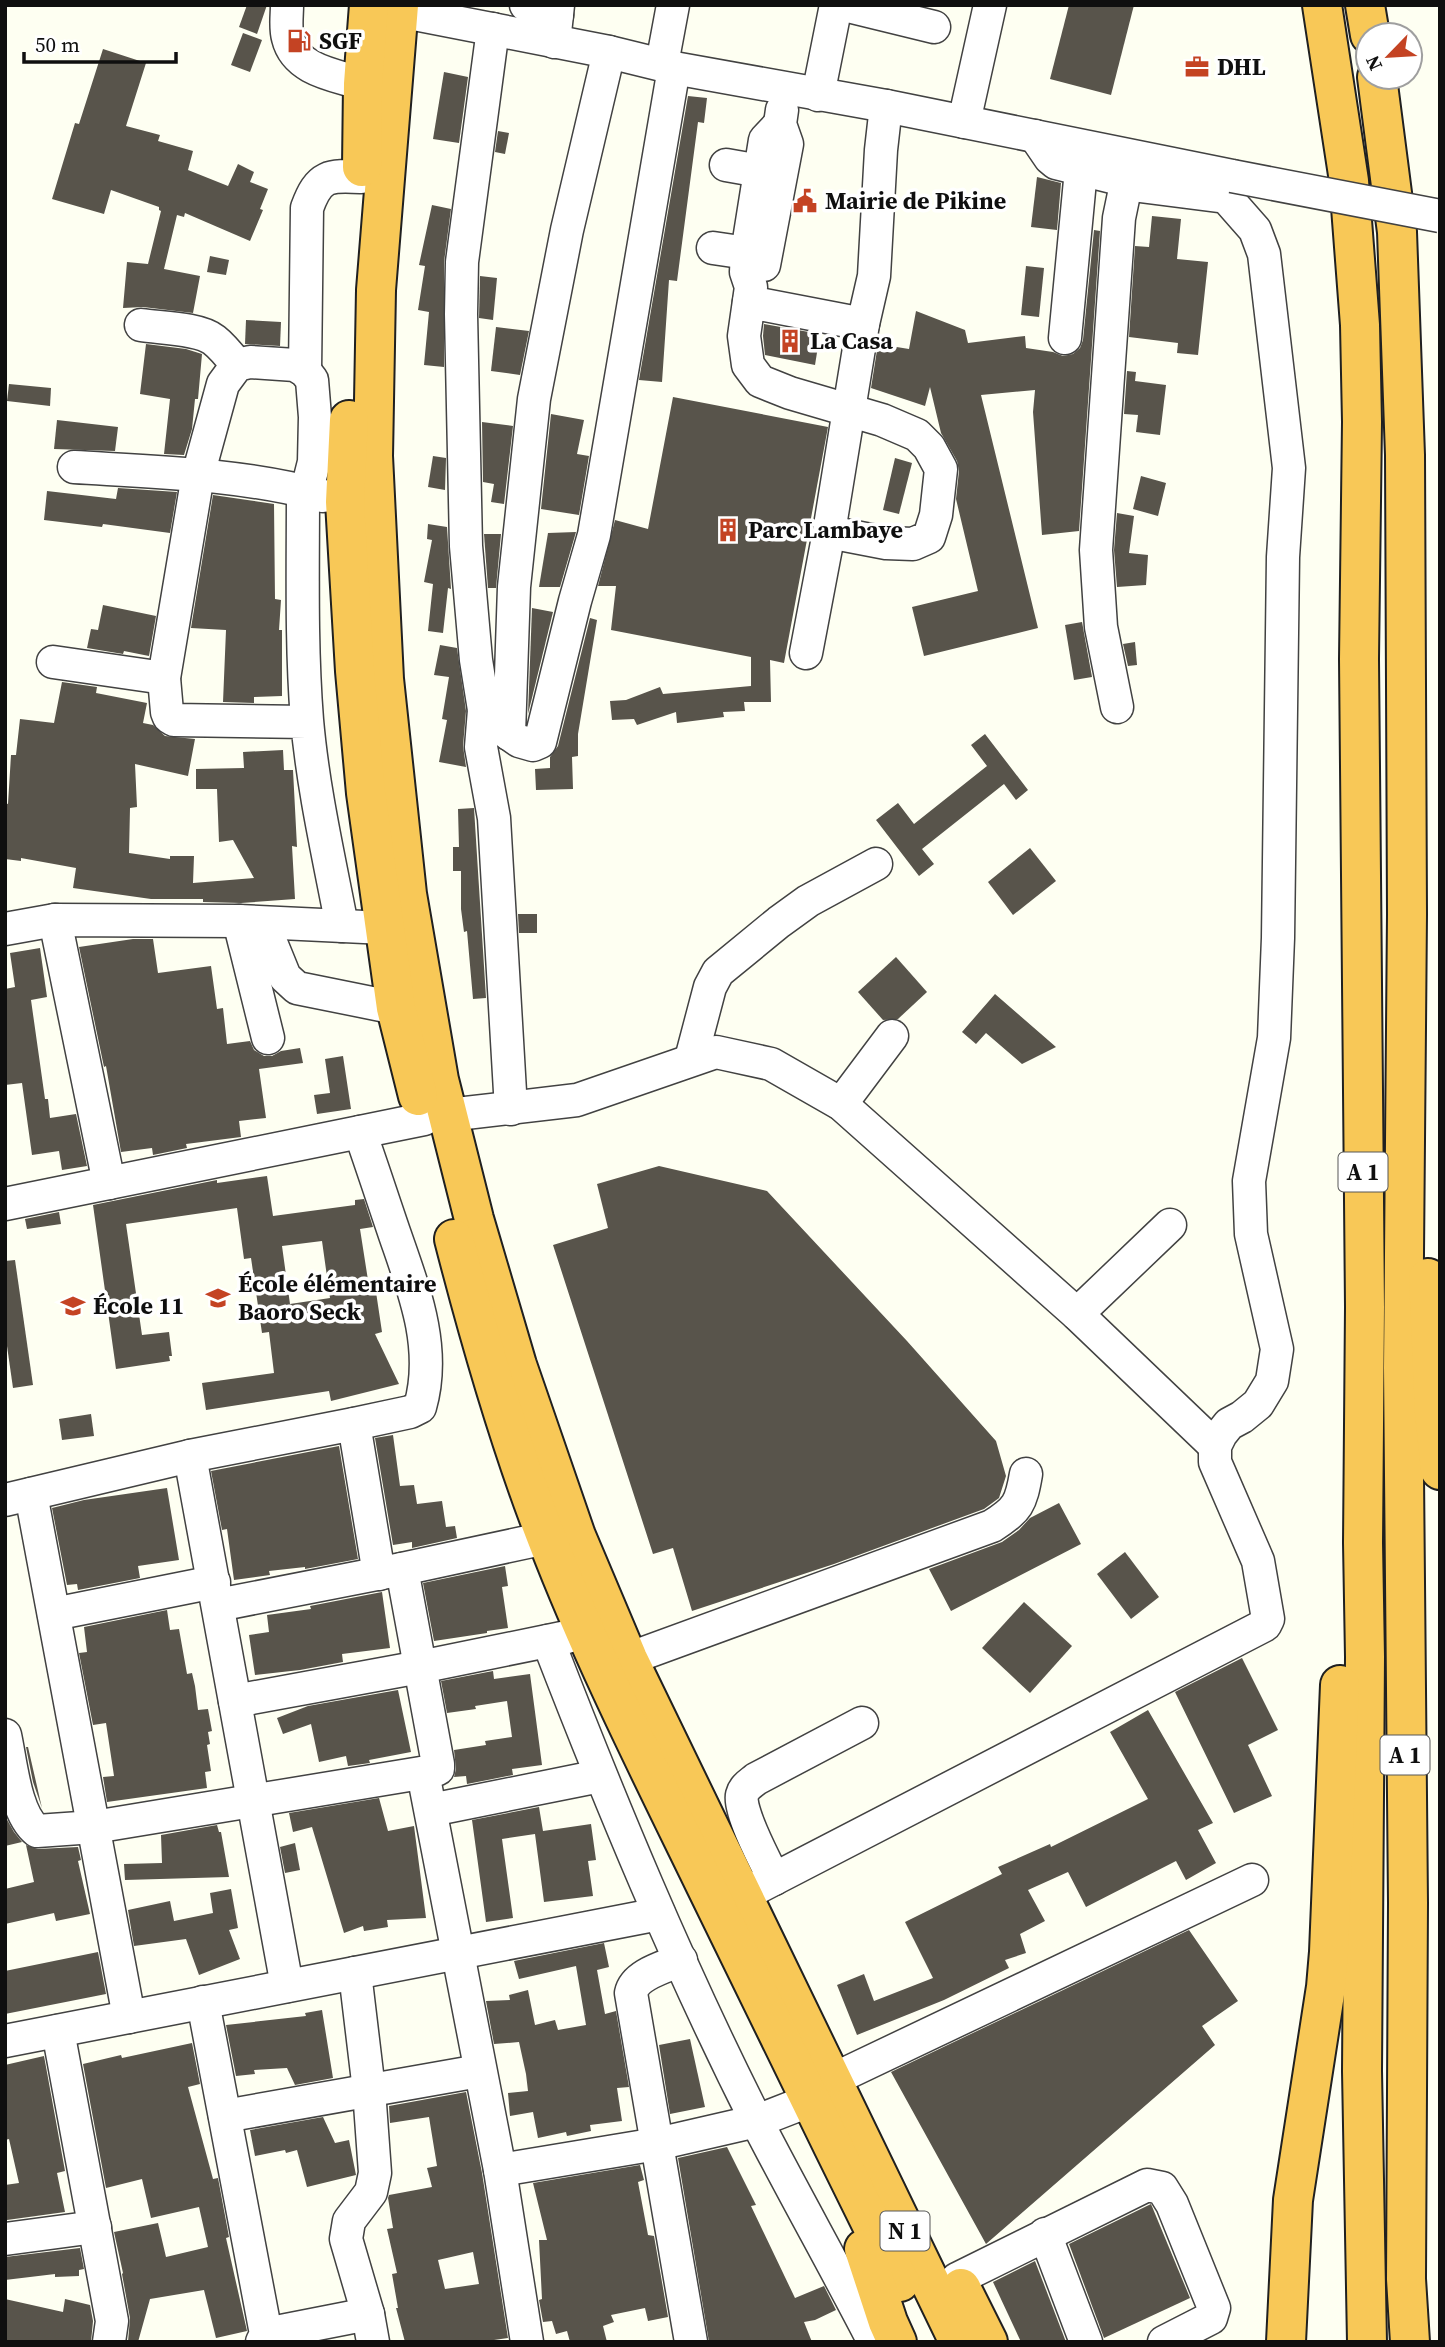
<svg xmlns="http://www.w3.org/2000/svg" width="1445" height="2347" font-family="'Source Serif 4',serif">
  <style>
    .building { fill: #58544b; fill-rule: evenodd }
    .lines { fill: none; stroke-linecap: round; stroke-linejoin: round }
    .minor-casing { stroke: #424242; stroke-width: 35 }
    .highway-casing { stroke: #202020; stroke-width: 42 }
    .minor { stroke: #fff; stroke-width: 32 }
    .highway { stroke: #f8c857; stroke-width: 38 }
    .minor-bridge-casing { stroke: #424242; stroke-width: 35; stroke-linecap: butt }
    .minor-bridge { stroke: #fff; stroke-width: 32 }
    .labels { text-anchor: middle; stroke-width: 7; stroke-linejoin: round; paint-order: stroke }
    .shield { fill: #fff; stroke: #575757; stroke-width: 2 }
    .shield-label { font-size: 23px; font-weight: bold; fill: #0f0f0f }
    .poi-label { font-size: 24px; font-weight: bold; fill: #0f0f0f; stroke: #fff; text-anchor: start }
  </style>
  <rect width="100%" height="100%" fill="#fefff2"/>
  <g class="building">
    <path d="M247,5H267L257,34L239,27Z"/>
    <path d="M1069,5H1134L1111,95L1050,79Z"/>
    <path d="M243,33L262,40L250,72L231,65Z"/>
    <path d="M103,49L146,63L126,126L160,135L158,141L193,151L188,170L228,186L238,164L254,172L250,182L268,189L260,209L263,210L250,241L185,213L184,217L177,215L164,269L200,276L193,313L143,307L123,308L127,262L148,264L161,211L159,210V207L111,190L104,214L52,199L75,123L79,124Z"/>
    <path d="M444,72L468,77L459,143L433,139Z"/>
    <path d="M688,96L707,98L704,123L698,122L677,281L669,280L662,382L639,380Z"/>
    <path d="M498,131L509,133L505,154L495,152Z"/>
    <path d="M1037,177L1061,183L1057,230L1031,227Z"/>
    <path d="M432,205L451,209L444,262V367L424,365L429,312L418,310L425,266L419,265Z"/>
    <path d="M1152,216L1181,219L1177,259L1208,262L1198,355L1177,353L1178,343L1129,337L1135,246L1149,247Z"/>
    <path d="M1094,230L1100,231L1079,531L1042,535L1033,412L1035,390L981,395L1038,628L924,656L912,607L978,591L956,499L959,471L957,461L941,433L930,387L925,406L871,388L878,344L909,349L916,311L965,330L968,343L1025,336L1026,348L1053,352L1063,356L1073,354L1080,348L1083,340Z"/>
    <path d="M210,256L229,260L226,275L207,272Z"/>
    <path d="M1026,266L1044,268L1039,317L1021,315Z"/>
    <path d="M480,276L497,278L493,320L479,318Z"/>
    <path d="M246,320L281,322L280,346L245,344Z"/>
    <path d="M764,324L820,334L815,365L765,355L763,336Z"/>
    <path d="M496,327L529,331L520,375L491,371Z"/>
    <path d="M146,344L186,349L202,354L198,399H195L192,429L184,455L164,454L170,399L140,394Z"/>
    <path d="M1127,371L1136,372L1135,381L1166,385L1160,435L1136,432L1138,415L1124,414Z"/>
    <path d="M9,384L51,388L50,406L7,401Z"/>
    <path d="M673,397L828,427L784,663L770,660L771,702H744L745,711L723,712L724,717L677,723L676,712L637,725L634,719L612,720L610,701L626,700L660,687L663,694L751,686V657L611,630L616,586H598L615,520L648,529Z"/>
    <path d="M551,414L584,420L577,454L589,456L579,515L541,509Z"/>
    <path d="M57,420L118,427L115,451L54,449Z"/>
    <path d="M482,422L513,426L504,504L491,502L494,484L483,482Z"/>
    <path d="M433,456L446,458L445,490L428,487Z"/>
    <path d="M895,458L912,463L899,514L883,510Z"/>
    <path d="M1141,476L1166,483L1158,516L1133,509Z"/>
    <path d="M118,488L177,492L170,533L103,524L102,527L44,520L47,491L116,499Z"/>
    <path d="M213,495L274,504L275,599L281,600L279,630H282V696L254,697V703L223,702L226,630L191,628Z"/>
    <path d="M1117,513L1134,516L1129,553L1148,555L1146,585L1117,587L1114,550Z"/>
    <path d="M428,524L447,527L451,589L448,588L443,633L428,631L433,584L424,582L432,540L427,539Z"/>
    <path d="M576,532L560,587H539L548,533Z"/>
    <path d="M484,534H501L496,588H488Z"/>
    <path d="M103,605L156,616L149,656L124,651L123,654L87,648L91,629L98,630Z"/>
    <path d="M532,608L553,612L528,714Z"/>
    <path d="M590,618L597,620L578,734V756L572,757L573,789L536,790L535,769L550,768V757L558,746Z"/>
    <path d="M1082,622L1092,677L1074,680L1065,625Z"/>
    <path d="M1135,642L1137,665L1128,666L1123,644Z"/>
    <path d="M440,645L457,648L466,711L463,746L466,767L439,762L447,720L442,719L449,677L434,675Z"/>
    <path d="M62,682L97,687L96,693L147,703L143,723L153,725L165,736L195,739L188,776L135,764L137,807L130,808L129,853L170,859V856H194L193,883L254,878L233,840L219,842L217,789H196V769L244,768L243,752L283,750L284,770H293L297,847L292,846L295,899L241,903L203,902V899H151L73,888L76,868L21,858V861L5,859V803L8,804L11,755H16L20,719L54,723Z"/>
    <path d="M985,734L1028,790L1016,800L1004,784L922,849L934,864L919,876L876,820L898,803L914,824L987,766L971,745Z"/>
    <path d="M474,808L486,998L473,999L467,931L464,932L461,909V871H453V847H459L458,809Z"/>
    <path d="M1030,848L1056,881L1013,915L988,882Z"/>
    <path d="M518,914H537V933H519Z"/>
    <path d="M133,939H153L158,973L211,966L217,1009L223,1008L227,1044L250,1041L254,1050L264,1056H272L281,1051L300,1048L303,1063L259,1069L266,1118L239,1121L241,1137L186,1144L187,1148L153,1155L152,1148L121,1152L106,1066L104,1067L79,947Z"/>
    <path d="M40,948L47,997L31,1000L45,1099H48L50,1118L76,1114L87,1166L62,1170L59,1151L32,1155L22,1083L5,1085V989L15,987L10,953Z"/>
    <path d="M896,957L927,992L898,1019L883,1020L858,992Z"/>
    <path d="M995,994L1056,1047L1022,1064L986,1033L976,1044L962,1032Z"/>
    <path d="M343,1056L351,1109L317,1114L314,1095L330,1093L325,1059Z"/>
    <path d="M659,1166L767,1191L907,1341L996,1441L1006,1476L999,1498L984,1509L834,1564L692,1611L673,1548L653,1554L553,1245L608,1228L597,1184Z"/>
    <path d="M267,1176L273,1216L355,1205V1200L364,1199L373,1227L360,1229L370,1293L376,1292L382,1332L375,1334L399,1384L331,1401L329,1391L206,1410L202,1383L274,1373L269,1332L262,1333L251,1258L244,1259L237,1208L126,1224L142,1335L169,1332L172,1356H169L170,1361L116,1369L93,1205L217,1180V1183ZM322,1241L330,1298L290,1304L282,1246Z"/>
    <path d="M59,1212L61,1224L27,1229L25,1219Z"/>
    <path d="M15,1260L33,1385L13,1388L5,1332V1261Z"/>
    <path d="M91,1414L94,1436L62,1440L59,1419Z"/>
    <path d="M393,1435L400,1486L414,1485L417,1504L442,1501L446,1527L455,1526L457,1538L412,1548V1542L393,1545L375,1438Z"/>
    <path d="M339,1446L358,1559L305,1569V1567L269,1571L270,1575L234,1580L227,1529L222,1530L211,1471Z"/>
    <path d="M167,1488L179,1560L138,1566L140,1578L78,1590L77,1584L67,1585L52,1508L84,1500Z"/>
    <path d="M1059,1503L1081,1544L951,1611L929,1569L1002,1542L1019,1530L1030,1518Z"/>
    <path d="M1125,1552L1159,1597L1131,1619L1097,1574Z"/>
    <path d="M505,1566L508,1586L502,1587L508,1628L487,1631V1633L434,1641L423,1583Z"/>
    <path d="M382,1592L390,1648L342,1654L343,1662L300,1670L255,1675L249,1635L269,1632L267,1615L311,1609L310,1606Z"/>
    <path d="M1024,1602L1072,1646L1030,1693L982,1648Z"/>
    <path d="M167,1610L170,1630L179,1629L187,1674L192,1673L195,1686L198,1710L208,1709L212,1731L208,1732L210,1744L207,1745L211,1771L205,1772L207,1788L107,1802L103,1777L114,1776L106,1723L93,1725L79,1653L87,1652L84,1627Z"/>
    <path d="M1242,1658L1278,1730L1248,1745L1272,1796L1234,1813L1175,1692Z"/>
    <path d="M493,1671L494,1679L530,1674L542,1765L512,1769L513,1775L467,1784L466,1776L454,1777L456,1769L454,1750L486,1745L485,1741L512,1737L507,1701L475,1706L476,1709L447,1713L441,1681Z"/>
    <path d="M398,1690L411,1752L369,1760L370,1763L348,1766L346,1756L319,1762L311,1724L283,1734L277,1718L308,1706Z"/>
    <path d="M1148,1710L1213,1823L1198,1830L1216,1863L1186,1880L1176,1861L1086,1907L1068,1872L1028,1890L1045,1921L1020,1934L1026,1953L1005,1960L1009,1968L944,2000L857,2035L837,1985L864,1974L874,2001L933,1978L905,1922L1002,1874L998,1867L1050,1844L1051,1847L1148,1799L1110,1732Z"/>
    <path d="M26,1747H28L42,1808L33,1782Z"/>
    <path d="M379,1798L388,1831L414,1826L426,1918L387,1920L388,1927L364,1931L363,1926L344,1933L312,1827L293,1832L289,1813Z"/>
    <path d="M539,1807L543,1831L591,1824L596,1860L588,1861L593,1896L544,1902L535,1834L502,1839L513,1918L486,1922L472,1820Z"/>
    <path d="M5,1816L14,1832L22,1842L5,1846Z"/>
    <path d="M217,1825L219,1832H221L229,1877L125,1880L124,1864L162,1863L161,1835Z"/>
    <path d="M295,1843L300,1870L285,1873L280,1847Z"/>
    <path d="M26,1845L38,1849L78,1847L81,1860L78,1861L90,1914L56,1921L54,1913L5,1924V1889L34,1882Z"/>
    <path d="M231,1889L238,1928L229,1930L240,1959L199,1975L186,1939L134,1946L128,1910L170,1901L174,1921L213,1913L210,1893Z"/>
    <path d="M1189,1930L1238,2001L1202,2026L1215,2045L986,2244L891,2072Z"/>
    <path d="M604,1943L609,1967L597,1970L605,2014L616,2011L629,2087L617,2088L622,2121L590,2125L591,2131L567,2136L566,2132L538,2138L533,2112L510,2116L508,2093L528,2091L526,2074L519,2042L494,2044L486,2001L510,2000L509,1995L528,1990L535,2025L555,2020L558,2030L586,2025L576,1966L519,1979L514,1961Z"/>
    <path d="M98,1952L106,1994L5,2014V1971Z"/>
    <path d="M322,2010L333,2078L295,2085L287,2068L254,2070L255,2074L236,2076L226,2025L306,2016L305,2013Z"/>
    <path d="M690,2039L705,2107L670,2114L659,2045Z"/>
    <path d="M192,2043L200,2084L188,2087L213,2179L218,2178L229,2237L226,2238L247,2331L216,2338L204,2290L150,2299L138,2342H128L130,2318L122,2274L123,2273L114,2232L158,2223L166,2257L208,2247L199,2207L151,2218L142,2179L106,2188L83,2064L121,2055L122,2058Z"/>
    <path d="M44,2056L65,2171L57,2173L65,2212L7,2220L5,2185L19,2183L9,2139L5,2140V2065Z"/>
    <path d="M466,2092L482,2173L508,2338L480,2342H405L396,2308H398L392,2274L397,2273L387,2229L393,2228L388,2198L389,2195L432,2187L427,2168L437,2166L429,2117L390,2123L389,2106ZM473,2252L479,2284L445,2289L438,2260Z"/>
    <path d="M323,2117L335,2143L349,2140L356,2175L307,2187L297,2150L286,2153L285,2150L255,2156L250,2130Z"/>
    <path d="M727,2147L756,2205L751,2206L795,2298L824,2286L836,2310L815,2320L804,2322L812,2342H709L678,2158Z"/>
    <path d="M640,2165L644,2180L638,2182L648,2235L654,2236L668,2317L648,2321L645,2308L611,2315L614,2322L603,2326L607,2342H570L567,2331L556,2334L552,2321L543,2322L539,2300L542,2299L539,2240H547L533,2183Z"/>
    <path d="M1151,2204L1190,2298L1104,2338L1069,2244Z"/>
    <path d="M80,2248L84,2269L79,2270V2276L55,2277V2274L5,2280V2257Z"/>
    <path d="M1035,2261L1066,2342H1021L993,2282Z"/>
    <path d="M5,2299L63,2312L65,2299L90,2305L93,2321L91,2342H5Z"/>
  </g>
  <g class="lines">
    <g class="minor-casing">
      <g id="minor">
        <path d="M287,5C287,16 285,28 288,38C296,71 336,75 363,84"/>
        <path d="M526,5L557,15"/>
        <path d="M844,5L934,27"/>
        <path d="M399,11L609,52L674,68L886,106L1232,176"/>
        <path d="M493,29L462,262L461,314L466,546L476,660L484,710L490,718L509,734"/>
        <path d="M554,42L558,5"/>
        <path d="M609,52L567,230L534,399L514,587L509,734L519,741L533,745L540,742L575,601L594,535L674,68"/>
        <path d="M662,64L673,5"/>
        <path d="M818,95L836,5"/>
        <path d="M964,122L990,5"/>
        <path d="M780,124L765,140L747,253L746,272L751,287L744,336L748,365L760,381L790,393L882,420L917,435L929,447L941,469L936,515L929,537L913,544L886,543L829,532"/>
        <path d="M726,165L760,171"/>
        <path d="M713,248L747,253"/>
        <path d="M764,265L787,144L780,124L782,110"/>
        <path d="M749,302L863,324"/>
        <path d="M141,325C160,328 199,328 214,340C223,347 230,356 237,365"/>
        <path d="M1065,338L1081,170"/>
        <path d="M305,371L307,208C319,175 329,175 361,177"/>
        <path d="M74,467C157,472 243,474 323,496"/>
        <path d="M806,653L829,532L863,324L874,276L881,150L886,106"/>
        <path d="M53,662L164,678"/>
        <path d="M1117,707L1101,627L1096,550L1119,218L1125,189L1124,184"/>
        <path d="M484,710L481,747L494,818L511,1109"/>
        <path d="M307,722L174,720L169,717L167,712L164,678L198,475L223,384L237,365L250,362L295,365L305,371L312,380L315,417L314,462L309,482L303,491C303,567 301,644 307,720C313,789 329,858 342,926"/>
        <path d="M55,920L109,1183"/>
        <path d="M239,921L268,1038"/>
        <path d="M263,923L285,977L297,988L396,1008"/>
        <path d="M5,929L55,920L239,921L385,928"/>
        <path d="M691,1059L710,987L718,972L779,922L808,901L876,864"/>
        <path d="M841,1104L892,1036"/>
        <path d="M448,1115L577,1100L716,1052L771,1064L841,1104L1077,1314L1215,1446"/>
        <path d="M5,1204L424,1119"/>
        <path d="M1077,1314L1170,1225"/>
        <path d="M354,1424L379,1574"/>
        <path d="M190,1456L287,1986"/>
        <path d="M31,1494L129,2017"/>
        <path d="M5,1500L190,1456L354,1424L410,1412L420,1407C437,1348 414,1290 395,1235C383,1200 372,1166 360,1132"/>
        <path d="M218,1605L402,1569L546,1538"/>
        <path d="M54,1614L214,1582"/>
        <path d="M548,1641C611,1804 678,1966 757,2122C795,2196 836,2268 874,2342"/>
        <path d="M628,1659L992,1526C1018,1510 1021,1503 1026,1474"/>
        <path d="M235,1701L420,1667L567,1637"/>
        <path d="M5,1735C11,1762 15,1814 37,1831L94,1827L433,1771L438,1769V1764L402,1569"/>
        <path d="M423,1773L500,2170L527,2342"/>
        <path d="M431,1810L600,1776"/>
        <path d="M774,1879C766,1863 738,1810 742,1795C744,1787 750,1784 756,1779L862,1723"/>
        <path d="M743,1895L1265,1625L1268,1619L1258,1561L1215,1462V1446L1221,1434L1229,1424L1242,1417L1258,1404L1272,1381L1277,1349L1251,1234L1249,1181L1274,1038L1278,938L1283,557L1289,468L1264,254L1255,230L1226,197L1124,184L1120,179L1056,163L1050,158L1035,136"/>
        <path d="M681,1960C665,1967 635,1974 631,1993L691,2342"/>
        <path d="M355,1973L369,2090L375,2173L371,2192L349,2221L346,2239L368,2314L373,2342"/>
        <path d="M203,2002L266,2334L262,2342"/>
        <path d="M58,2031L112,2321L109,2342"/>
        <path d="M5,2041L659,1914"/>
        <path d="M832,2080L1252,1880"/>
        <path d="M225,2116L479,2071"/>
        <path d="M500,2170L657,2144L757,2121L811,2100"/>
        <path d="M1045,2234L1086,2342"/>
        <path d="M5,2239L95,2227"/>
        <path d="M957,2279L1147,2185L1162,2188L1172,2204L1214,2308L1211,2318L1164,2342"/>
        <path d="M266,2334L368,2314"/>
      </g>
    </g>
    <g class="highway-casing">
      <g id="highway">
        <path d="M399,5L376,290L373,456L384,679L407,894L439,1080L474,1219L517,1365L576,1536L628,1659L959,2342"/>
        <path d="M1322,5L1349,181L1360,325L1362,422L1359,659L1365,1307L1363,1543L1365,1657L1362,2071L1367,2342"/>
        <path d="M1365,5L1370,35"/>
        <path d="M1377,77L1397,232L1405,455L1407,914L1403,1368L1408,1903L1406,2279L1410,2342"/>
        <path d="M362,167L363,84L369,5"/>
        <path d="M349,420L345,502L355,671L366,793L396,1008L418,1096"/>
        <path d="M454,1239C480,1340 509,1442 547,1539C592,1656 649,1769 704,1882C769,2015 834,2149 900,2282"/>
        <path d="M1428,1278L1434,1413L1440,1470"/>
        <path d="M864,2249L888,2322L897,2342"/>
        <path d="M961,2288L988,2342"/>
        <path d="M1286,2342L1293,2200L1326,1987L1329,1952L1340,1685"/>
      </g>
    </g>
    <use href="#minor" class="minor"/>
    <use href="#highway" class="highway"/>
    <g class="minor-bridge-casing">
      <path id="minor-bridge" d="M1232,176L1440,216"/>
    </g>
    <use href="#minor-bridge" class="minor-bridge"/>
  </g>
  <defs>
    <g id="fuel-bare" transform="scale(1.89)"><path d="M-5.5-6h7V0h2V4h1.3V-2.5L3-4.5l.8-.8L6-3V5H2.5V1h-1V6h-7ZM-4.2-4.7v3.2H.2V-4.7Z" fill="#c44323" stroke="#fff" stroke-width="2.5" paint-order="stroke"/></g>
    <g id="office-bare" transform="scale(1.89)"><path d="M-6-3h4V-5.5h4V-3h4V5H-6ZM-1-4.5V-3h2v-1.5ZM-6 0V1H6V0Z" fill="#c44323" stroke="#fff" stroke-width="2.5" paint-order="stroke"/></g>
    <g id="civic-bare" transform="scale(1.89)"><path d="M-.6-6.5H3V-4.5H.6V-3L4-1V1h2V6H-6V1h2V-1L-.6-3ZM-1.2 2.5V6h2.4V2.5Z" fill="#c44323" stroke="#fff" stroke-width="2.5" paint-order="stroke"/></g>
    <g id="building-bare" transform="scale(1.89)"><path d="M-4-6H4V6H1V3H-1V6H-4ZM-2.5-4.3h1.7v1.8h-1.7ZM.8-4.3h1.7v1.8H.8ZM-2.5-1h1.7V.8h-1.7ZM.8-1h1.7V.8H.8Z" fill="#c44323" stroke="#fff" stroke-width="2.5" paint-order="stroke"/></g>
    <g id="school-bare" transform="scale(1.89)"><path d="M0-5L7-2L0 1L-7-2ZM-4 1L0 2.5L4 1V4Q0 6-4 4Z" fill="#c44323" stroke="#fff" stroke-width="2.5" paint-order="stroke"/></g>
  </defs>
  <g fill-rule="evenodd">
    <use href="#fuel-bare" x="299" y="41"/>
    <use href="#office-bare" x="1197" y="67"/>
    <use href="#civic-bare" x="805" y="201"/>
    <use href="#building-bare" x="790" y="341"/>
    <use href="#building-bare" x="728" y="530"/>
    <use href="#school-bare" x="218" y="1298"/>
    <use href="#school-bare" x="73" y="1306"/>
  </g>
  <g class="labels">
    <g class="shield">
      <rect x="1338.5" y="1152.5" width="49" height="39" rx="5"/>
      <rect x="1380.5" y="1735.5" width="49" height="39" rx="5"/>
      <rect x="880.5" y="2211.5" width="49" height="39" rx="5"/>
    </g>
    <g class="shield-label">
      <text x="1363" y="1180">A 1</text>
      <text x="1405" y="1763">A 1</text>
      <text x="905" y="2239">N 1</text>
    </g>
    <g class="poi-label">
      <text x="319" y="49">SGF</text>
      <text x="1217" y="75">DHL</text>
      <text x="825" y="209">Mairie de Pikine</text>
      <text x="810" y="349">La Casa</text>
      <text x="748" y="538">Parc Lambaye</text>
      <text x="238" y="1292">École élémentaire<tspan x="238" dy="28">Baoro Seck</tspan></text>
      <text x="93" y="1314">École 11</text>
    </g>
  </g>
  <rect width="1445" height="2347" fill="none" stroke="#0f0f0f" stroke-width="14"/>
  <g transform="translate(1389 56) rotate(245)"><circle r="33" fill="#ffffff" stroke="#9f9f9f" stroke-width="2"/>
  <path d="M0-5L12 26L0 18L-12 26Z" fill="#c44323"/>
  <text y="-10" font-size="19" font-weight="bold" text-anchor="middle" fill="#0f0f0f">N</text>
  </g>
  <path d="M24 52v10h152v-10" fill="none" stroke="#0f0f0f" stroke-width="3.5"/>
  <text x="35" y="52" font-size="21" fill="#0f0f0f" stroke="#ffffff" stroke-width="5" paint-order="stroke">50 m</text>
</svg>
